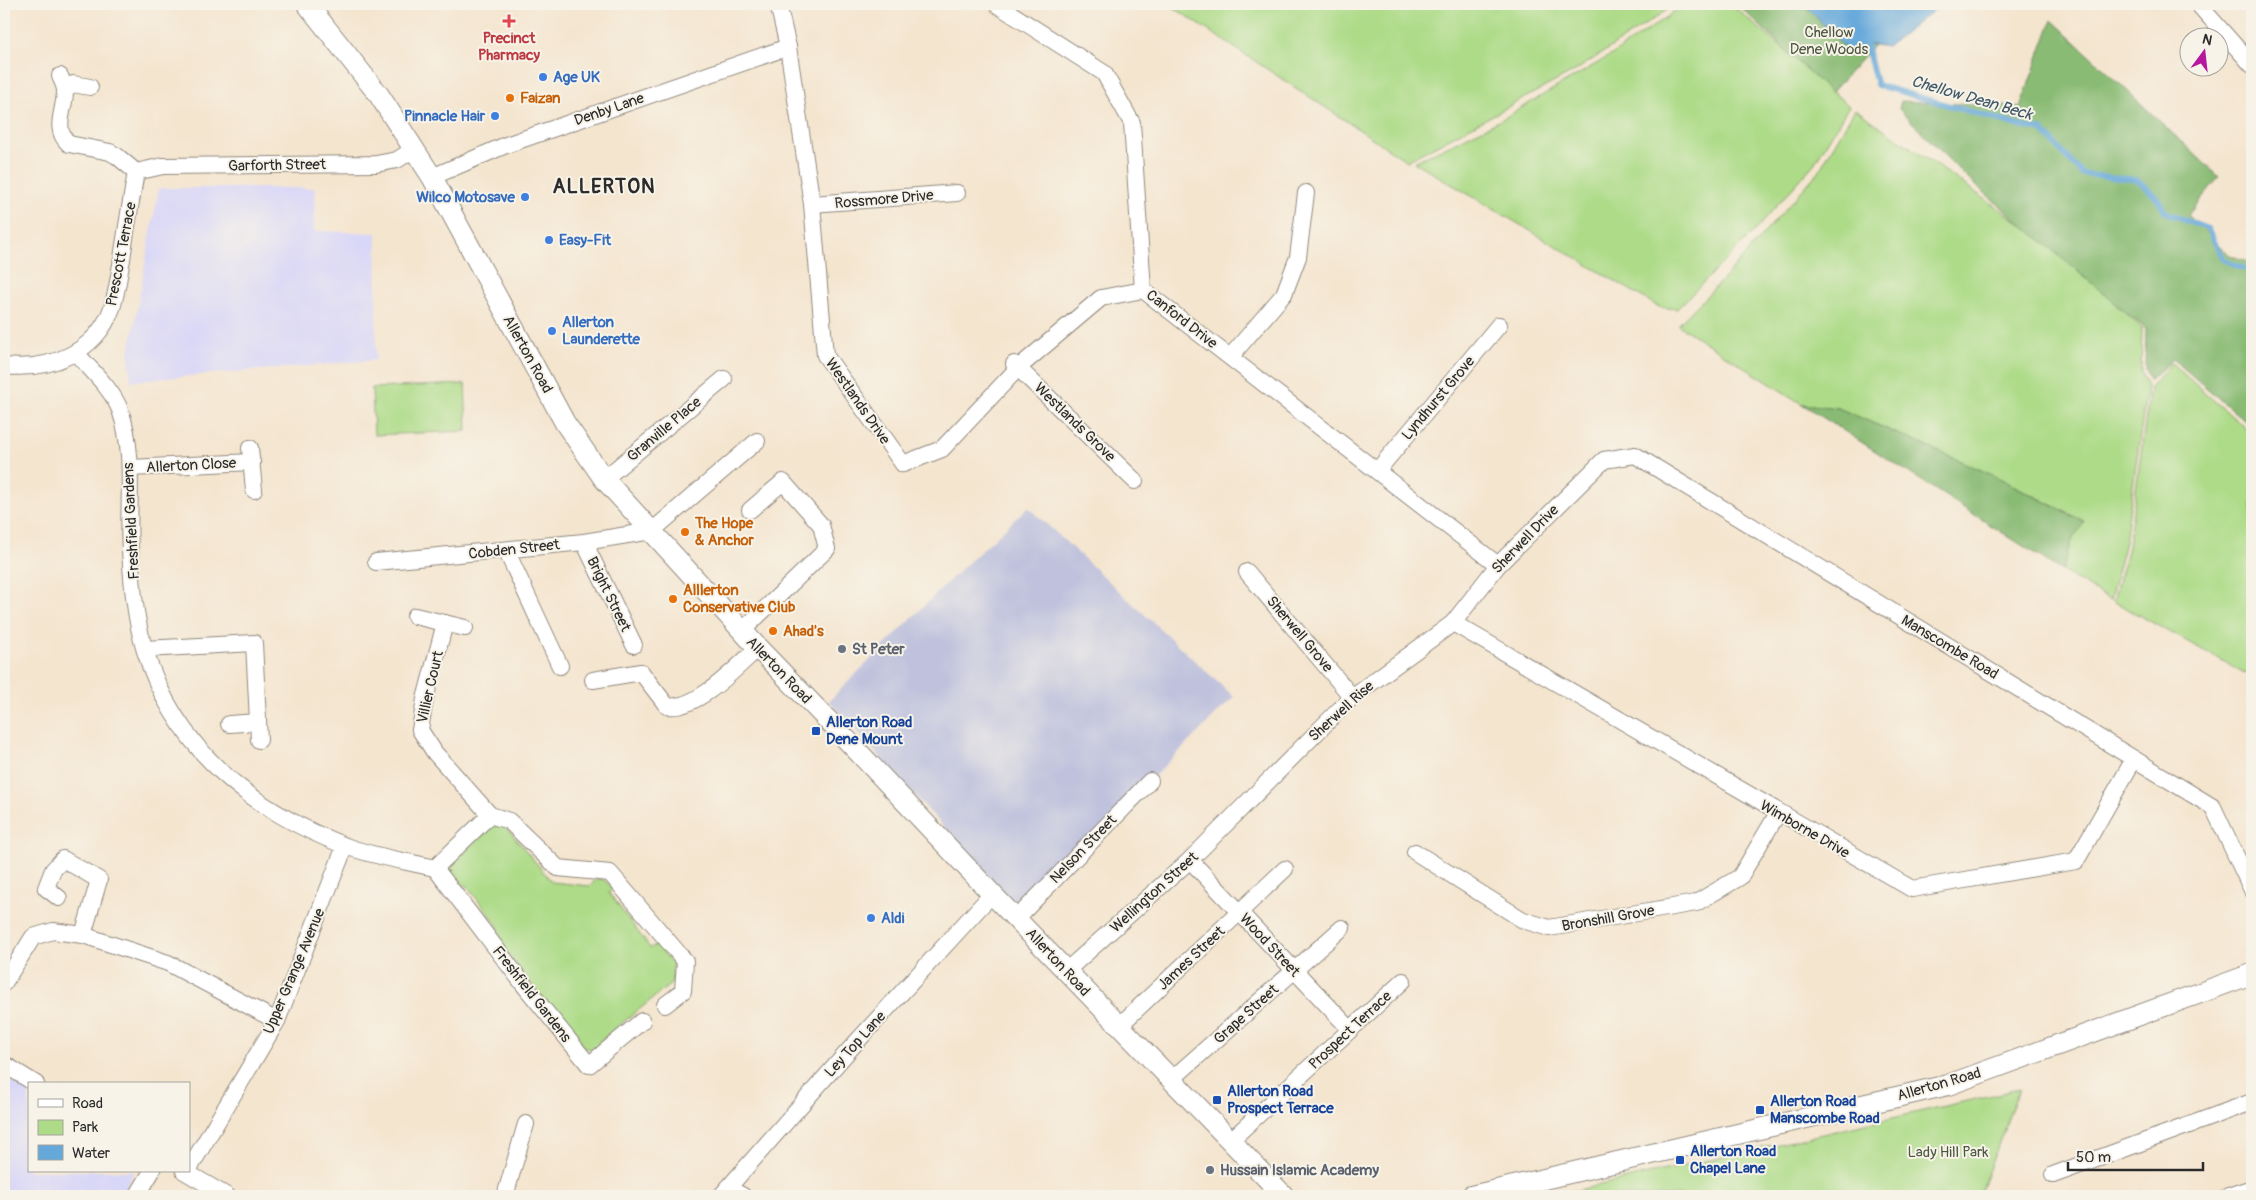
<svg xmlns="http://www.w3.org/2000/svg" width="2256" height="1200" font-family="Pangolin,sans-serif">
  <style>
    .built { fill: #d9d7f7 }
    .industrial { fill: #c0c2dd }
    .green { fill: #addb88; stroke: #6c835a }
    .forest { fill: #8abb74; stroke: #5a7350 }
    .water { fill: #65a8da; stroke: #486a82 }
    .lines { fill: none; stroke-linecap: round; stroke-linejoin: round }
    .stream { stroke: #65a8da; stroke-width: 5.5 }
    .minor-casing { stroke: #90887d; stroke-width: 18 }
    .tertiary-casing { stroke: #90887d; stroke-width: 22 }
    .minor { stroke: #fff; stroke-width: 16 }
    .tertiary { stroke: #fff; stroke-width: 20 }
    .health-dot { fill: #e0444e; stroke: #f7f3e8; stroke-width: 2 }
    .shop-dot { fill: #3f7fe0; stroke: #f7f3e8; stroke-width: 2 }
    .food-dot { fill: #e8710a; stroke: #f7f3e8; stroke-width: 2 }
    .worship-dot { fill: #6b7280; stroke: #f7f3e8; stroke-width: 2 }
    .transit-dot { fill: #1a4fb4; stroke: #f7f3e8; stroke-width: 2 }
    .labels { text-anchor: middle; stroke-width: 4; stroke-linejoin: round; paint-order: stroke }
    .park-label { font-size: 15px; fill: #4c5742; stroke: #f7f3e8 }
    .health-label { font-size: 15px; font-weight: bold; fill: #be3a42; stroke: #f7f3e8 }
    .shop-label { font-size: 15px; font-weight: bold; fill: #366cbe; stroke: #f7f3e8; text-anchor: start }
    .food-label { font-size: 15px; font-weight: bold; fill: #c56008; stroke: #f7f3e8; text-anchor: start }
    .street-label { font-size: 15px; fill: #2b2b2b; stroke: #f7f3e8 }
    .worship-label { font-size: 15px; font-weight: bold; fill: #5b616d; stroke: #f7f3e8; text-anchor: start }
    .transit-label { font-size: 15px; font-weight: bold; fill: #164399; stroke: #f7f3e8; text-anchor: start }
    .water-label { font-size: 16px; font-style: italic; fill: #3f5768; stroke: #f7f3e8 }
    .district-label { font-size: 20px; font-weight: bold; letter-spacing: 1px; fill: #2b2b2b; stroke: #f7f3e8 }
  </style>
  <rect width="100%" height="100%" fill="#f7f3e8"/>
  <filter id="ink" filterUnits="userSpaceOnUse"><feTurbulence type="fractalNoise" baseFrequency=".02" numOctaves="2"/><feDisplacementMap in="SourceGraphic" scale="10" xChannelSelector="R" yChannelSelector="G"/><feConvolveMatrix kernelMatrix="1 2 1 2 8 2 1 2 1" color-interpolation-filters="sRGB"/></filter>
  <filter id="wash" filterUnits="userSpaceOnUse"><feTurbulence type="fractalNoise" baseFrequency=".0096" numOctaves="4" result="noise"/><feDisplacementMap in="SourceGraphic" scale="20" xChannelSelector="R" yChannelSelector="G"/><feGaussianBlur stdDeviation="1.12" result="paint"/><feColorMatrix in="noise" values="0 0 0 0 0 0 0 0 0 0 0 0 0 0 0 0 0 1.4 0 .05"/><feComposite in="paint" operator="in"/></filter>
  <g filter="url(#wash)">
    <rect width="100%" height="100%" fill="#f4e5cf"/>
    <g class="built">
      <path d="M159,188H315L314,231L377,233L376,360L131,381L129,354Z"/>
      <path d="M4,1077L29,1092V1171H134L122,1196H4Z"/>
    </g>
    <path class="industrial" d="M1028,507L1234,697L1019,910L829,701L955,575Z"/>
    <g class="green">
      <path d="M1168,4H1676L1575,71L1407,161Z"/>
      <path d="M1686,4H1731L1849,106L1814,164L1749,237L1677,309L1659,307L1414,162L1499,121L1613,54Z"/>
      <path d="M1855,109L2056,248L2142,328L2141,371L2147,387L2125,542L2110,600L2062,571L2070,544L2084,521L1997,477L1838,408L1802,404L1678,325L1730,272L1819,171Z"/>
      <path d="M2171,363L2243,426L2252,438V677L2113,601L2128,547L2150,388Z"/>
      <path d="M465,384L467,431L374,435L372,388Z"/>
      <path d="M500,825L507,828L552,882L590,886L596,879H603L612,887L609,893L650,948L657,945L673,964L672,983L600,1041L601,1050L584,1048L495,939L498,926L467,886L451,883L447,871L450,862L493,827Z"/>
      <path d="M2019,1089L1979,1196H1552Z"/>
    </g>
    <g class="forest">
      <path d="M1737,4H1911L1831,93Z"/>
      <path d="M2052,20L2219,177L2188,215L2228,254L2252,264V427L2173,359L2149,381L2145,369L2146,329L1967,178L1899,109L1901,101L2020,107Z"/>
      <path d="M1802,404L1838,408L1997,477L2084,522L2070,544L2062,571Z"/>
    </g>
    <path class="water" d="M1804,4H1942L1887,47L1867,44L1852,55Z"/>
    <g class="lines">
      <g class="stream">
        <path d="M1864,37L1877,85L2024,127L2042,130L2082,174L2138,180L2159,200L2165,212L2208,229L2223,259L2252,272"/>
        <path d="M2252,326V327"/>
      </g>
    </g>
  </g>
  <g filter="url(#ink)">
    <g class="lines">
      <g class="minor-casing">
        <g id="minor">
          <path d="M778,4L788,47L812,204L825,355L903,464L942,449L1018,368L1101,298L1143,290"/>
          <path d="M996,4L1104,73L1132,123L1143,290L1498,565"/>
          <path d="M2198,4L2252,65"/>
          <path d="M60,76C62,81 65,86 65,91C65,111 52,129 69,144L110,152L117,156L136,172"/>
          <path d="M66,89L73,84L90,87"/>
          <path d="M136,172L163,166L376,164L397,160L414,149"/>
          <path d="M432,177L506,145L788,47"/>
          <path d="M812,204L957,193"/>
          <path d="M76,353C91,370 112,389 120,410C136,454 127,504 130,550C132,583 135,619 145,651C176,749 249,808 343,845C371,856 405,861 435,868L490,815"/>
          <path d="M1231,356L1284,294L1298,257L1306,193"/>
          <path d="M1014,364L1135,481"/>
          <path d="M4,366C49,371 96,353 112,308C117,292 119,275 122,259C126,230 131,201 136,172"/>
          <path d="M250,448L254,490"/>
          <path d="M130,468L252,462"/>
          <path d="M1377,471L1499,325"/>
          <path d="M604,479L724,379"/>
          <path d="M584,542L634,645"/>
          <path d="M506,550L560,666"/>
          <path d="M376,562L584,542L652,531L757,441"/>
          <path d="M1247,572L1352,697"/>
          <path d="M415,616L465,628"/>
          <path d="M445,623L425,699L420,730L435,753L490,815"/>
          <path d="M1453,623L1912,889L2076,861L2134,759"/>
          <path d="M742,631L827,549L821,525L783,482L750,510"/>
          <path d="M145,649L254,643L259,740"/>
          <path d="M593,680L641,672L667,706C696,711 738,666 758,648"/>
          <path d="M229,724L258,722"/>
          <path d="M490,815L509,821L558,868L610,873L685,961L683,991L665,1005"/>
          <path d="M1415,852L1523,920L1549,928L1696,903L1740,877L1778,813"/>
          <path d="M1190,860L1350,1029"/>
          <path d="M435,868L524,985L589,1065L642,1021"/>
          <path d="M59,898L46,888L53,870L63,859L99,880L83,935"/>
          <path d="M1017,918L1150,781"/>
          <path d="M1066,971L1190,860L1352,697L1453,623L1498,565L1604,460L1635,455L2213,807L2252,890"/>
          <path d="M4,983L33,937L53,931L83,935L168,963L277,1021"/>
          <path d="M1119,1026L1285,869"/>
          <path d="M4,1064L36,1084"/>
          <path d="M1171,1080L1342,928"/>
          <path d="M1231,1140L1403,981"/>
          <path d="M189,1169L277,1021L345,846"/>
          <path d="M184,1171L227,1196"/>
          <path d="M2053,1175L2252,1102"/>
          <path d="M728,1188L743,1196"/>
          <path d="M137,1196L152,1171"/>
          <path d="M505,1196L526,1124"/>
          <path d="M721,1196L851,1048L992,894"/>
          <path d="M2228,1196L2252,1188"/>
        </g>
      </g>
      <g class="tertiary-casing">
        <g id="tertiary">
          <path d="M307,4L379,95L432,177L565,423L604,479L758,648L847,740L992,894L1284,1196"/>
          <path d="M1471,1196L1948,1085L2252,974"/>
        </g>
      </g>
      <use href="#minor" class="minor"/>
      <use href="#tertiary" class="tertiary"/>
    </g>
  </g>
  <path class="health-dot" d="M506.5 13.5h5v5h5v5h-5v5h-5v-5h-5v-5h5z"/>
  <g class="shop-dot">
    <circle cx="543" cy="77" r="5"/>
    <circle cx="495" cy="116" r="5"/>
    <circle cx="525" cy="197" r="5"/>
    <circle cx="549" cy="240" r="5"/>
    <circle cx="552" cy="331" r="5"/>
    <circle cx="871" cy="918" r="5"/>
  </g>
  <g class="food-dot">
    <circle cx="510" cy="98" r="5"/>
    <circle cx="685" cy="532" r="5"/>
    <circle cx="673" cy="599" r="5"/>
    <circle cx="773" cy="631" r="5"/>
  </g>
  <g class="worship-dot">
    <circle cx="842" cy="649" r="5"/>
    <circle cx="1210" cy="1170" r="5"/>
  </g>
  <g class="transit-dot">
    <rect x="811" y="726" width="10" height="10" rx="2.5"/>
    <rect x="1212" y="1095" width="10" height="10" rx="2.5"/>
    <rect x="1755" y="1105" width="10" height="10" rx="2.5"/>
    <rect x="1675" y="1155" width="10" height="10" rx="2.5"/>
  </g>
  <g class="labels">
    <g class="park-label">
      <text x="1829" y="37">Chellow<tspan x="1829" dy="17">Dene Woods</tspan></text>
      <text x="1948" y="1157">Lady Hill Park</text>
    </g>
    <g class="health-label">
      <text x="509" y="43">Precinct<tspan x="509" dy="17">Pharmacy</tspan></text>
    </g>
    <g class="shop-label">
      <text x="553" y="82">Age UK</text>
      <text x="485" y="121" text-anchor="end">Pinnacle Hair</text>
      <text x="515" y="202" text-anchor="end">Wilco Motosave</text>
      <text x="559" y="245">Easy-Fit</text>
      <text x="562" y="327">Allerton<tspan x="562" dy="17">Launderette</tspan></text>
      <text x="881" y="923">Aldi</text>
    </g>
    <g class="food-label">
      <text x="520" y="103">Faizan</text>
      <text x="695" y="528">The Hope<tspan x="695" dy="17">&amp; Anchor</tspan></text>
      <text x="683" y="595">Alllerton<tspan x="683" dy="17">Conservative Club</tspan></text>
      <text x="783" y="636">Ahad's</text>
    </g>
    <g class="street-label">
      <text transform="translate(609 109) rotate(-19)" y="5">Denby Lane</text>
      <text transform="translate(277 165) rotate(-1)" y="5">Garforth Street</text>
      <text transform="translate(884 199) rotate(-5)" y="5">Rossmore Drive</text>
      <text transform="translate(121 254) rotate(-79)" y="5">Prescott Terrace</text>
      <text transform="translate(1182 319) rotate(38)" y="5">Canford Drive</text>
      <text transform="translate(528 354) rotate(61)" y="5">Allerton Road</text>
      <text transform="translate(1438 398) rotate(-50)" y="5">Lyndhurst Grove</text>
      <text transform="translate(858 401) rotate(55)" y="5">Westlands Drive</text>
      <text transform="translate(1075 422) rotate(44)" y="5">Westlands Grove</text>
      <text transform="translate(664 429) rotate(-40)" y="5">Granville Place</text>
      <text transform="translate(191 465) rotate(-3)" y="5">Allerton Close</text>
      <text transform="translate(131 521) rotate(-93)" y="5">Freshfield Gardens</text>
      <text transform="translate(1525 539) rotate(-46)" y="5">Sherwell Drive</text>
      <text transform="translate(514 549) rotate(-6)" y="5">Cobden Street</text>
      <text transform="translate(609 594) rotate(64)" y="5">Bright Street</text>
      <text transform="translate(1300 634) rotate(50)" y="5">Sherwell Grove</text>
      <text transform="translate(1950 647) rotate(31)" y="5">Manscombe Road</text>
      <text transform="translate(779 670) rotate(46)" y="5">Allerton Road</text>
      <text transform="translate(430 687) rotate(-77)" y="5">Villier Court</text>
      <text transform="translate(1341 711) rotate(-42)" y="5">Sherwell Rise</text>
      <text transform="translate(1805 829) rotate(30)" y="5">Wimborne Drive</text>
      <text transform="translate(1083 849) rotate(-46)" y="5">Nelson Street</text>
      <text transform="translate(1154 892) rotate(-42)" y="5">Wellington Street</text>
      <text transform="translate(1608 918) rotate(-10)" y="5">Bronshill Grove</text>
      <text transform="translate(1270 945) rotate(47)" y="5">Wood Street</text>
      <text transform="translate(1191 958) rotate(-43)" y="5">James Street</text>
      <text transform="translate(1058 962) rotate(47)" y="5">Allerton Road</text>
      <text transform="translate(294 971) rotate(-67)" y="5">Upper Grange Avenue</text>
      <text transform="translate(532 994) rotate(52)" y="5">Freshfield Gardens</text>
      <text transform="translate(1246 1014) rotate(-42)" y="5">Grape Street</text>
      <text transform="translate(1350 1030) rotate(-43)" y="5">Prospect Terrace</text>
      <text transform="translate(855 1044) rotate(-48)" y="5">Ley Top Lane</text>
      <text transform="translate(1939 1084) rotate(-16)" y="5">Allerton Road</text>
    </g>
    <g class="worship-label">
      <text x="852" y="654">St Peter</text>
      <text x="1220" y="1175">Hussain Islamic Academy</text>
    </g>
    <g class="transit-label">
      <text x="826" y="727">Allerton Road<tspan x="826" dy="17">Dene Mount</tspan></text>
      <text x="1227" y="1096">Allerton Road<tspan x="1227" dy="17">Prospect Terrace</tspan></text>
      <text x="1770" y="1106">Allerton Road<tspan x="1770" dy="17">Manscombe Road</tspan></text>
      <text x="1690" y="1156">Allerton Road<tspan x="1690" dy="17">Chapel Lane</tspan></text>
    </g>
    <g class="water-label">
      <text transform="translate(1972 97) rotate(16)" y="6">Chellow Dean Beck</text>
    </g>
    <g class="district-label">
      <text x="604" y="193">ALLERTON</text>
    </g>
  </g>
  <rect width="2256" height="1200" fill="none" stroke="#f7f3e8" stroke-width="20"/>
  <rect x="28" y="1082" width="162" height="90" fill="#f7f3e8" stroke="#a5a39c"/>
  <rect x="38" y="1099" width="25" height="8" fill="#ffffff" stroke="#a5a39c"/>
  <text x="72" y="1108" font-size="15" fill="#2b2b2b">Road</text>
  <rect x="38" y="1120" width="25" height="15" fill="#addb88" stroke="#a5a39c"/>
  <text x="72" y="1132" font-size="15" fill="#2b2b2b">Park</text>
  <rect x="38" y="1145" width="25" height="15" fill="#65a8da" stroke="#a5a39c"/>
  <text x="72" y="1158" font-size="15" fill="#2b2b2b">Water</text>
  <g transform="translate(2204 52) rotate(15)"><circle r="24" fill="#f7f3e8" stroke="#a5a39c"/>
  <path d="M0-4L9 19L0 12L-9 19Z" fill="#b5179e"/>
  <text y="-8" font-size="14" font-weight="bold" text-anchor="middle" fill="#2b2b2b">N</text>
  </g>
  <path d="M2068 1162v8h135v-8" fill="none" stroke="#2b2b2b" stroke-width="2.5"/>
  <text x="2076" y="1162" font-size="15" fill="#2b2b2b" stroke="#f7f3e8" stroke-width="4" paint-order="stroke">50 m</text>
</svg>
